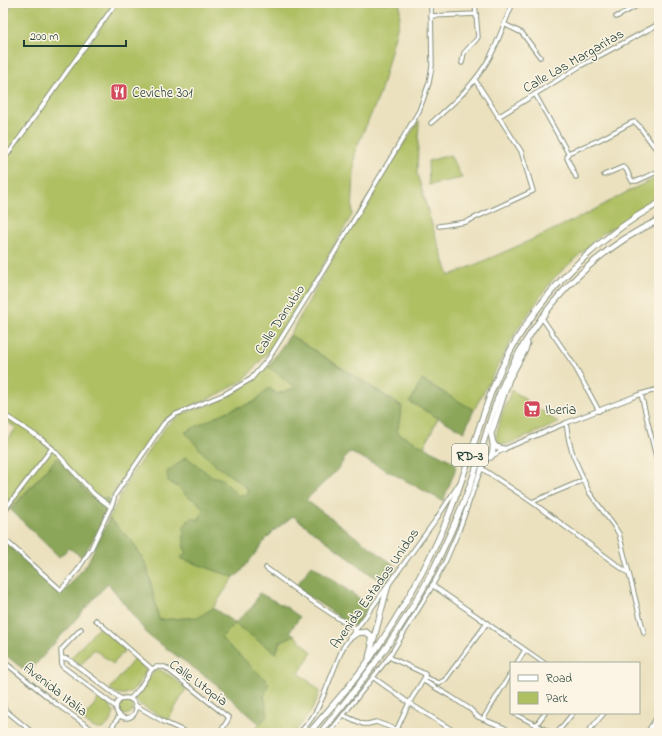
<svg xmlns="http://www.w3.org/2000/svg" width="662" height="736" font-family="'Indie Flower',sans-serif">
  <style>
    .green { fill: #afc063; stroke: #677e4c }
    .forest { fill: #8ba659; stroke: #557246 }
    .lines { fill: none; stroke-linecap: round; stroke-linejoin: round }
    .minor-casing { stroke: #858f7a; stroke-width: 5.5 }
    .highway-casing { stroke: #858f7a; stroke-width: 7 }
    .minor { stroke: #fff; stroke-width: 3.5 }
    .highway { stroke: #fff; stroke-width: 5 }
    .labels { text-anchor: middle; stroke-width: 3; stroke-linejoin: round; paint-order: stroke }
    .shield { fill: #fcf5e5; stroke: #617469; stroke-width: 1 }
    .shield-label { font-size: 13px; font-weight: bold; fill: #1f3d34 }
    .street-label { font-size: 14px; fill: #1f3d34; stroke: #fcf5e5 }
    .poi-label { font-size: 14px; fill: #1f3d34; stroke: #fcf5e5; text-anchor: start }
  </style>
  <rect width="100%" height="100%" fill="#fcf5e5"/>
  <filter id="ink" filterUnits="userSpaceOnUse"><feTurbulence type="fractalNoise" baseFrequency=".025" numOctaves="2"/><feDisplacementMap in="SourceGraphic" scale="8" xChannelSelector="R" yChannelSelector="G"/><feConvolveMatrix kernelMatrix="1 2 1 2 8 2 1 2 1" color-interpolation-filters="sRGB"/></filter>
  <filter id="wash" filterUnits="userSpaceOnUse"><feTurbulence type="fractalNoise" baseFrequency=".012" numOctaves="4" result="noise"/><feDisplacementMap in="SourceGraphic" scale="16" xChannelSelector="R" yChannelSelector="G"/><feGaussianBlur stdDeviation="0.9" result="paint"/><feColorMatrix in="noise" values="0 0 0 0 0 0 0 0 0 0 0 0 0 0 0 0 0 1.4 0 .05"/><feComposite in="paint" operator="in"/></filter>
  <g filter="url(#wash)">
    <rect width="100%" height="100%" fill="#ebe1bf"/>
    <g class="green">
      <path d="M14,3H400V16L380,94L355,151L352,215L301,302L273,346L245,379L223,392L166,418L109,499L91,498L57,458L3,517V447L16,428L3,419V19Z"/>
      <path d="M419,121L417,173L432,225L449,276C493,257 537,238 580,217C607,204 631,188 659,177V199L602,234L553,279L518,328L474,410L422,380L410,402L438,418L424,447L397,433L402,406L290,335L356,216Z"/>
      <path d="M450,155L462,178L429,185L428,161Z"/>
      <path d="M268,366L297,387L277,394L269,388L254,402L228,411L204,454L216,465L246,487L249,493L239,496L222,479L211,476L186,457L168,481L178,487L187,496L198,502L203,509L199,521L184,527V548L187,553L180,558L234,577L213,608L200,617L159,620L147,566L132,541L109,518L131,475L167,425L184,413L215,403L245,386Z"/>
      <path d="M512,390L559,423L508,444H499L496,437L502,413Z"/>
      <path d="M235,624L276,653L280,642L294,635L312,652L299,673L320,691L311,712L294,733L253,732L268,715L264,696L221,638Z"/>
      <path d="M100,626L125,650L113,664L94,649L80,666L70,659Z"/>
      <path d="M135,658L146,670C143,679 134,692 125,694C119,695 114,692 110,689Z"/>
      <path d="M159,669L175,679L186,689L168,720L139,704L135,699L137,695L155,670Z"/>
      <path d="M99,698L110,706L114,712C113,717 111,720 108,724C100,735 91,726 83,720Z"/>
      <circle cx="125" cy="707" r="8"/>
    </g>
    <g class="forest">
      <path d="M290,335L402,407L397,433L454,462L456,468L443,501C412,485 382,466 349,452L338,469L306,500L397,567L385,585L293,516L275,530L267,538L240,573L234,577L180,558L187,553L184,548V527L191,517L199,520L203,509L198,502L187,496L178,487L168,481L167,472L186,457L211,476L222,479L239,496L249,493L246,487L216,465L204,454L185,432L228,411L254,402L269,388L277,394L296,388L268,366Z"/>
      <path d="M422,380L474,410L464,432L410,402Z"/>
      <path d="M57,458L91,498L109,499C107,517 92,542 82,557L69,548L59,557L11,510Z"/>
      <path d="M109,518L132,541L147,566L159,620L199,617L213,608L235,623L253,606L259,593L286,607L300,617L290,631L294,635L280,642L276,653L235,624L221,638L269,683L264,696L268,715L260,724L240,707L212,681L149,636L108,583L28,673L3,653V540L62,594L87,564Z"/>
      <path d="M312,565L370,606L355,627L299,590L296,586Z"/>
    </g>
  </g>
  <g filter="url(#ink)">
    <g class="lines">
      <g class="minor-casing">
        <g id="minor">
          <path d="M3,10L9,3"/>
          <path d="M431,16L476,14L475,3"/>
          <path d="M616,17L642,3"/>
          <path d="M504,24L522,33L540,57"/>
          <path d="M462,63L464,53L476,40L478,37L476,14"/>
          <path d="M535,94L568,153L599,140L631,123L635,122L639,126L659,153"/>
          <path d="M498,117L582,65L659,24"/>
          <path d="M431,123C453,104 476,83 490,57C499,40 505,21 513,3"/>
          <path d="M568,153L567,158L576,177"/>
          <path d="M3,161L116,3"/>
          <path d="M604,175L623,167L626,169L632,181H637L659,171"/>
          <path d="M439,226L466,222L533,191L521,151L475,80"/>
          <path d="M542,318L574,365L599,411"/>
          <path d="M641,394L659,469"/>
          <path d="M3,414L41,439L52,448L94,494L111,507"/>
          <path d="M566,423L569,441L573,455L589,492L614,526L619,534L644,633"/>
          <path d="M481,468L532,502L628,573"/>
          <path d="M532,502L584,480"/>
          <path d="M3,512L52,448"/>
          <path d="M3,538L61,590L77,571L91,549L113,502L115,495L164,423L174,415L225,394L251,379L269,358L333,255L419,111L429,83L432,66L431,3"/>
          <path d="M266,568L300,593L356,630"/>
          <path d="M432,585L544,663"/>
          <path d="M96,620L152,669"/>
          <path d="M81,629L61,650L62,666L116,707"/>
          <path d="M389,657L421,672L425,674V677L409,703L397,729"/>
          <path d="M62,658L68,659L121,699"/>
          <path d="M3,661L55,703L97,733"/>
          <path d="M517,663L525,650"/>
          <path d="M425,677L439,683L445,680L487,623"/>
          <path d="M374,678L409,703L457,733"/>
          <path d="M424,681L450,696L470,709L478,717L505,728L511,733"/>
          <path d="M3,696L4,709L33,733"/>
          <circle cx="126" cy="708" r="10"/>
          <path d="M130,699L139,689L152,669L156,667H165L229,718L220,733"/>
          <path d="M135,705L164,722L188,733"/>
          <path d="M516,713L515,714L552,733"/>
          <path d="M343,715L363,724H368L376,722L406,733"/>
          <path d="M483,719L511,673"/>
          <path d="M536,725L545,713"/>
          <path d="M108,733L120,715"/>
          <path d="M299,733C305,727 311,720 315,713C327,692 333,668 344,646L437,518L459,484"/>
          <path d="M329,733L389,657L430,590L446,560L459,530L478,477L484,463L487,459L504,449L566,423L641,394L659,389"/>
          <path d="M557,733L573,713"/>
          <path d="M587,733L604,713"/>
          <path d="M647,733L659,714"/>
        </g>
      </g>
      <g class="highway-casing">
        <g id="highway">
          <path d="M504,449L496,447L493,443L491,434L509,379L525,350L527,343"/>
          <path d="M491,457L493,450V443"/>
          <path d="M350,638L357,633L366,632L371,636V643"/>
          <path d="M369,657L388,585"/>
          <path d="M309,733C329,709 351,686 369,660C398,617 425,572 445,524C460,489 471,452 483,416C487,405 490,394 495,383C526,307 588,243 659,203"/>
          <path d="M320,733C363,682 403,629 433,570C449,537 465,503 476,468C485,438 493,406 506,378C538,310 590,252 659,220"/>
        </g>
      </g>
      <use href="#minor" class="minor"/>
      <use href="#highway" class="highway"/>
    </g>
  </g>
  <defs>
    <g id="restaurant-square" transform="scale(0.9)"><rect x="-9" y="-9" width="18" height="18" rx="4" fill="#d1495b" stroke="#fcf5e5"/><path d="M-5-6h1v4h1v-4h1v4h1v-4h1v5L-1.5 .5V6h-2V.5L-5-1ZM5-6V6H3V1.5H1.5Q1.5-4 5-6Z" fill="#fff"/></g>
    <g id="supermarket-square" transform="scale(0.9)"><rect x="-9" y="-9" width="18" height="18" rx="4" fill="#d1495b" stroke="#fcf5e5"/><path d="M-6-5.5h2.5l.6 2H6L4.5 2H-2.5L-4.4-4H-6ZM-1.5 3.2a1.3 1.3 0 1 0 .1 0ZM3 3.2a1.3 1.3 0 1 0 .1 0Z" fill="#fff"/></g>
  </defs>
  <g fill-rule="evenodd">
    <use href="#restaurant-square" x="119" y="92"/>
    <use href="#supermarket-square" x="532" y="409"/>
  </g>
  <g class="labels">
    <rect class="shield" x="452" y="444" width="36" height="22" rx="3"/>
    <g class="shield-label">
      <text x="470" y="460">RD-3</text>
    </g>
    <g class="street-label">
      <text transform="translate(573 60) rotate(-30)" y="5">Calle Las Margaritas</text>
      <text transform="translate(279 319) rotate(-57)" y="5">Calle Danubio</text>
      <text transform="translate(374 588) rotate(-55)" y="5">Avenida Estados Unidos</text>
      <text transform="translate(199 682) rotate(36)" y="5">Calle Utopía</text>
      <text transform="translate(56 689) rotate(38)" y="5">Avenida Italia</text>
    </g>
    <g class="poi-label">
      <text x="132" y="97">Ceviche 301</text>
      <text x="545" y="414">Iberia</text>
    </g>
  </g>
  <rect width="662" height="736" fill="none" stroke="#fcf5e5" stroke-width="16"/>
  <rect x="510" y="662" width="130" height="52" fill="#fcf5e5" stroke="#a4ab9e"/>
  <rect x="518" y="675" width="20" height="6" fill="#ffffff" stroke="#a4ab9e"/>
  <text x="546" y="682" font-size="12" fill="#1f3d34">Road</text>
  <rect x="518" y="692" width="20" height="12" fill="#afc063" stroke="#a4ab9e"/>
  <text x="546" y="702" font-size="12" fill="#1f3d34">Park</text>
  <path d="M24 40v6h102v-6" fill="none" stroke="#1f3d34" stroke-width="2"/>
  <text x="30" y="40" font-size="12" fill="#1f3d34" stroke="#fcf5e5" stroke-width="3" paint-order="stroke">200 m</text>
</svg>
